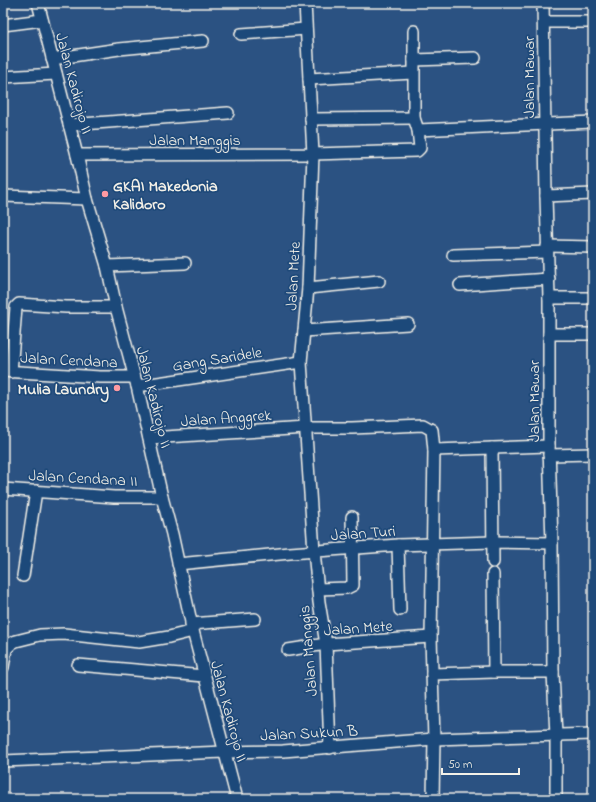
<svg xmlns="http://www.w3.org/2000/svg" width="596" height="802" font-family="'Indie Flower',sans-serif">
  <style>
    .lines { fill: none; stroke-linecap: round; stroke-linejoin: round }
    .minor-casing { stroke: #f4f1e8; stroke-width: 14 }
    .minor { stroke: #1f4a7a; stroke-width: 11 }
    .poi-dot { fill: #ff9aa2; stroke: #1f4a7a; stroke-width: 1.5 }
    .labels { text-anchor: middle; stroke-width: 3.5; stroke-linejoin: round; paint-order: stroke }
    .street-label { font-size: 16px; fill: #f4f1e8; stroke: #1f4a7a }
    .poi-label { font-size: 16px; font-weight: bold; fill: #f4f1e8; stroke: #1f4a7a; text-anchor: start }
  </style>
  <rect width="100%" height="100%" fill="#2b5282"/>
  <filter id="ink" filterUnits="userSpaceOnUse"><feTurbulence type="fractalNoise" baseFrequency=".025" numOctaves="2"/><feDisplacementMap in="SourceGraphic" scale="8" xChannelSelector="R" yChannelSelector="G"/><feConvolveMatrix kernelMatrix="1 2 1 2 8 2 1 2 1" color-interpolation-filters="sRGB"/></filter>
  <g filter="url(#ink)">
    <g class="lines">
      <g class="minor-casing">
        <g id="minor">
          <path d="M38,3L77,155L87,199L107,266L116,307L137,386L162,497L172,534L193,631L237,799"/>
          <path d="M305,3L313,154L308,288L301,362L314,551L319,602L326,644L330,748"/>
          <path d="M543,3L546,196L549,298V446L552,543L553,672L556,736V799"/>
          <path d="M544,22H593"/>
          <path d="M3,25L42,20"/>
          <path d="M241,34L306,29"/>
          <path d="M52,59L119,49L203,41"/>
          <path d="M414,60L475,58"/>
          <path d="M3,77L56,74"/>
          <path d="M309,79L413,73"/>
          <path d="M311,119L414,118"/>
          <path d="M69,125L228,113"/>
          <path d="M418,130L593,122"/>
          <path d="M77,155L313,154L417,151L420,148L418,130L414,118V31"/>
          <path d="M3,196L87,199"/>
          <path d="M546,196L593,194"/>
          <path d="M547,246L593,247"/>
          <path d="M453,255L547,252"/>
          <path d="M107,266L185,263"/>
          <path d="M460,285L549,279"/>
          <path d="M308,288L379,281"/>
          <path d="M549,298H593"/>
          <path d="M304,331L408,324"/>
          <path d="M549,334H593"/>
          <path d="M3,371L100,377H134"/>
          <path d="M11,372L16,307L19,304L66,307H116"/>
          <path d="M137,386L301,362"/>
          <path d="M149,438L306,428H352L423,425L432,430L434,450L431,637L434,739L433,799"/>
          <path d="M492,448L493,562"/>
          <path d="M434,450L549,446"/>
          <path d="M549,455L593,454"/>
          <path d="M3,489L114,497H162"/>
          <path d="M398,545L400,610"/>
          <path d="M178,564L290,553L398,545L493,542L552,543"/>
          <path d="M493,574L494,672"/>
          <path d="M23,576L36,491"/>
          <path d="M318,589L347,588L353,585L352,517"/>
          <path d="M191,624L255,619"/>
          <path d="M288,650L326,644L431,637"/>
          <path d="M78,665L204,676"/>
          <path d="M3,667L6,649L12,643L16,641L40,635L64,634L139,642L169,637L193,631"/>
          <path d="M432,674L494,672H553"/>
          <path d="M3,761L224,752L283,751L434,739L593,734"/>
        </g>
      </g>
      <use href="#minor" class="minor"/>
    </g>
  </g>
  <g class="poi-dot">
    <circle cx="105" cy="194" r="4"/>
    <circle cx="117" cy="388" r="4"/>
  </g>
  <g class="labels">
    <g class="street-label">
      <text transform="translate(528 77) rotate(-90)" y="6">Jalan Mawar</text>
      <text transform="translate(75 83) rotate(75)" y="6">Jalan Kadirojo II</text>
      <text x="195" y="145">Jalan Manggis</text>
      <text transform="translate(292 276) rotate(-87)" y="6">Jalan Mete</text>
      <text transform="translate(217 358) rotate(-9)" y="6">Gang Saridele</text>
      <text transform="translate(69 359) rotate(3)" y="6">Jalan Cendana</text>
      <text transform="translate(155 397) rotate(76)" y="6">Jalan Kadirojo II</text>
      <text transform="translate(533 401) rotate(-90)" y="6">Jalan Mawar</text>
      <text transform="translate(226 417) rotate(-4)" y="6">Jalan Anggrek</text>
      <text transform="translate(83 477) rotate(3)" y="6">Jalan Cendana II</text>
      <text transform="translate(363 532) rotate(-4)" y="6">Jalan Turi</text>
      <text transform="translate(358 627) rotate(-4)" y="6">Jalan Mete</text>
      <text transform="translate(307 651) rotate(-95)" y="6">Jalan Manggis</text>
      <text transform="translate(230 711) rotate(75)" y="6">Jalan Kadirojo II</text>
      <text transform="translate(309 732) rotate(-3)" y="6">Jalan Sukun B</text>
    </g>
    <g class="poi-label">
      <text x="113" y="191">GKAI Makedonia<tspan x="113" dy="18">Kalidoro</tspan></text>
      <text x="109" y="394" text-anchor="end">Mulia Laundry</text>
    </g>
  </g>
  <rect width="596" height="802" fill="none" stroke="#1f4a7a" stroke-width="16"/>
  <rect x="8" y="8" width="580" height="786" fill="none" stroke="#f4f1e8" stroke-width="1.5" filter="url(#ink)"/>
  <path d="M442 768v6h77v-6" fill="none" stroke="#f4f1e8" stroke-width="2"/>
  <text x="448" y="768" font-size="12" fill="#f4f1e8" stroke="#1f4a7a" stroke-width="3" paint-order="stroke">50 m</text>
</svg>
